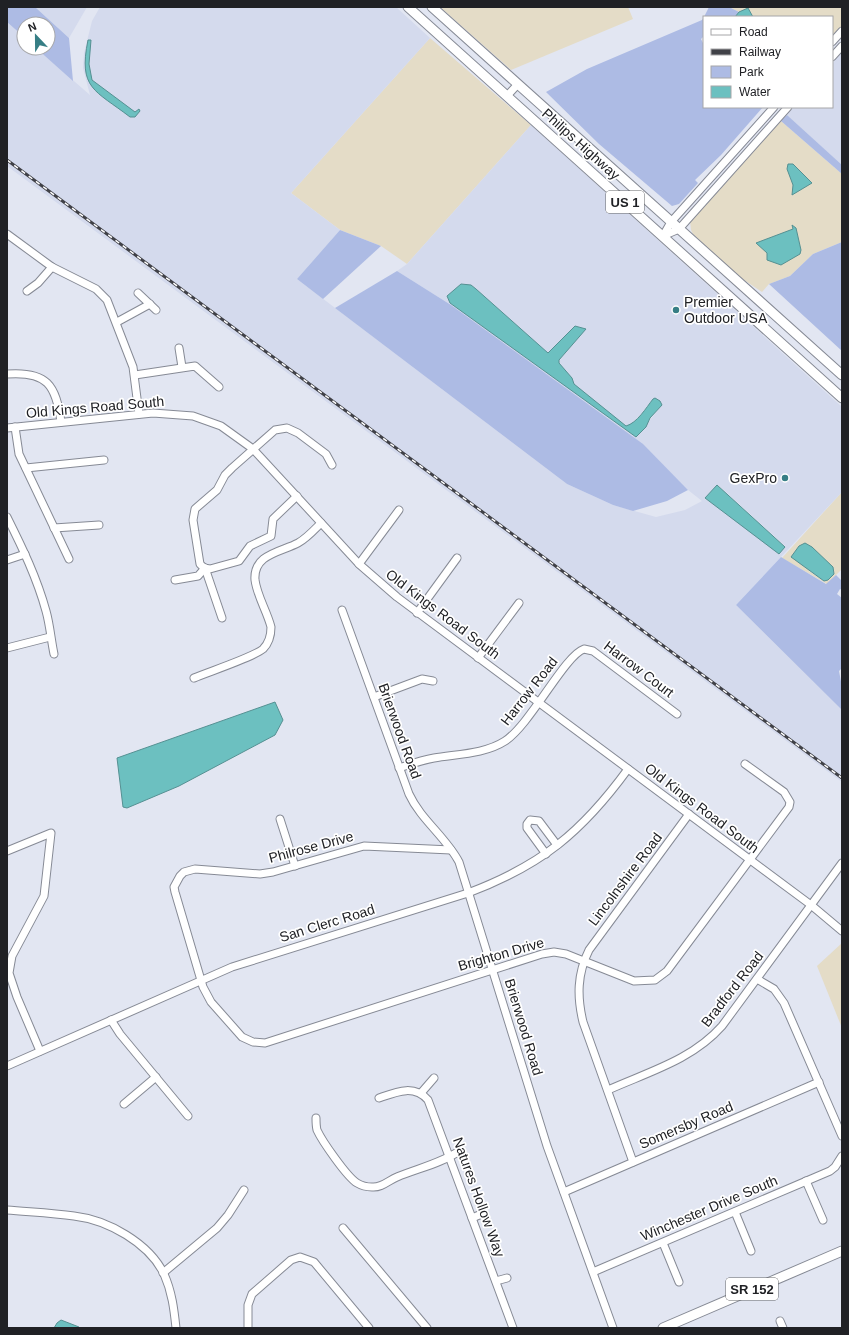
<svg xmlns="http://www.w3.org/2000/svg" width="849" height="1335" font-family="Helvetica,sans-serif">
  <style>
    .commercial { fill: #e4dcc7; fill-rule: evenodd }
    .built { fill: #d4daed; fill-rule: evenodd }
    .green { fill: #adbbe4 }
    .water { fill: #6cc0c0; stroke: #559092 }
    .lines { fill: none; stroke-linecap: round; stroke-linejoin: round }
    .minor-casing { stroke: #868a95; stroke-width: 9 }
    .major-casing { stroke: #868a95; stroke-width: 11 }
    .minor { stroke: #fff; stroke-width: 7 }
    .major { stroke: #fff; stroke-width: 9 }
    .rail-casing { stroke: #404147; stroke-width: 3 }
    .rail { stroke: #fff; stroke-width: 1.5; stroke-dasharray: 4.5; stroke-linecap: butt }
    .poi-dot { fill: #367e85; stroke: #fff; stroke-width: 1.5 }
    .labels { text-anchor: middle; stroke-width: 3.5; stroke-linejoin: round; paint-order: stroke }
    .shield { fill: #fff; stroke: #636466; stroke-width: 1 }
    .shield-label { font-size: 13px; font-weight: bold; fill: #202125 }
    .street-label { font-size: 14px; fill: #202125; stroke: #fff }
    .poi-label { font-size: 14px; fill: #202125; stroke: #fff; text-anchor: start }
  </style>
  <rect width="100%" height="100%" fill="#e2e6f2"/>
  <g class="commercial">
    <path d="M440,7H628L633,19L511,70Z"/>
    <path d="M729,7H842V26L832,37V17H753L748,8L739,12Z"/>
    <path d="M430,38L531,125L407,264L381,246L340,230L291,193Z"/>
    <path d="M781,121L842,174V242L813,254L790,276L769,284L762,292L732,272L693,234L691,230L690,221Z"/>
    <path d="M842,492V569L827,584L782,558ZM812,549L833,567L828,580L824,581L809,571Z"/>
    <path d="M842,943V1028L817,966Z"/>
  </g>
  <g class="built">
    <path d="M35,7H87L69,38Z"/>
    <path d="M100,7H396L430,38L291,193L340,230L297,279L567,484L613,505L656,517L685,510L702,501L688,490L642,444L451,305L397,271L407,264L531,125L842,407V492L736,605L842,710V782L7,166V22L24,37V48H36L90,95L83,68L84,53L92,21ZM476,289L548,353L575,326L585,329L559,361V363L572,378L573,384L626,426L630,425L640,415L653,399L662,405L636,437L447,296ZM718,485L785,546V547L705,499Z"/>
    <path d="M842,53V165L787,115L794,107H832V64Z"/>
  </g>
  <g class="green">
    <path d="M7,7H35L69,38L73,81L36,48H48V24H24V37L7,22Z"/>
    <path d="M709,7H729L739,12L735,17H704Z"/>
    <path d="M704,17V36L701,39L704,45V107H763L721,155L695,180L698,183L679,204L672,206L599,144L546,92L587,69L702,20Z"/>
    <path d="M787,115L842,165V174L781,121Z"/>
    <path d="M340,230L381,246L323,299L297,279Z"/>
    <path d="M842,242V351L769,284L790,276L813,254Z"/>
    <path d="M397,271L451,305L643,444L688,490L667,501L633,511L613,505L567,484L335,308Z"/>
    <path d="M781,557L826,584L836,575L842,581V590L840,589L837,594L842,598V668L839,671L842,687V710L736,605Z"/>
  </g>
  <g class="water">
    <path d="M748,8L753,17H735L739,12Z"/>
    <path d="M88,40H91L89,64L92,80L135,112L139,109L140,111L135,117H130C95,90 78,89 88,40Z"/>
    <path d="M788,164H793L812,183L792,195L793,185L787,169Z"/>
    <path d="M792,225L796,228L801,250L800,254L781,265L767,260V253L756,243L793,229Z"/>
    <path d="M461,284L471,285L476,289L548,353L575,326L586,329L559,360V363L572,378L574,384L626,426C637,423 646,408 653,399L655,398L660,401L662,405L650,418L646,427L636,437L450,303L447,296Z"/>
    <path d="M717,485L785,547L779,554L705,498Z"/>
    <path d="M805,543L812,547L833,567L834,574L828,580L824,581L791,557L799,546Z"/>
    <path d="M275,702L283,720L275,735L179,786L127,808L123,807L117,758Z"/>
    <path d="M61,1320L79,1327V1328H54L57,1323Z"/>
  </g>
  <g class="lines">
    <g class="minor-casing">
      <g id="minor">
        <path d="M832,42L842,31"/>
        <path d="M832,57L842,46"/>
        <path d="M507,96L518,84"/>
        <path d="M7,234L52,267L96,289L107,300L133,367L139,414"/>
        <path d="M663,236L679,229L788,107"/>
        <path d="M663,236L671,222L774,107"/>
        <path d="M27,291L38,283L52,267"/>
        <path d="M138,293L156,310"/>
        <path d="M117,322L150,304"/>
        <path d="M179,348L182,367"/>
        <path d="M7,374C47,371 56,385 61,422"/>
        <path d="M135,375L195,366L219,387"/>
        <path d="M15,427L19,454L69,559"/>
        <path d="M7,428L153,413L193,416L221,426L253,449L359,564L397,597L811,905L842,931"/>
        <path d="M26,468L104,460"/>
        <path d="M297,496L273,519L271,536L250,546L239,561L210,569L204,568L200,564L193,520L195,509L217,490L225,475L232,468L275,430L287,428L298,433L326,454L332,465"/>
        <path d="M7,517C22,547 37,578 46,611C50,625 51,640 54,654"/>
        <path d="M54,528L99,525"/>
        <path d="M7,560L25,554"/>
        <path d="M359,564L399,510"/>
        <path d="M205,568L222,618"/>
        <path d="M175,580L198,576L205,568"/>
        <path d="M342,610L409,794C421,820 446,837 459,862L547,1146L613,1328"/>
        <path d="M417,613L457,558"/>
        <path d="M7,648L50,637"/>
        <path d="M478,658L519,603"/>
        <path d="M194,678C208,672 254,657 263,649C269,643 271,635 271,627C267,611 257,596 255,580C253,554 281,552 298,543C307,538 314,530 321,523"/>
        <path d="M374,697L422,679L433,681"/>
        <path d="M399,768C411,764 422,760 434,758C457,754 485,754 505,741C530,725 565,655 584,649L593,651L677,714"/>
        <path d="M280,819L295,866"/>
        <path d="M451,850L364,846L273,872L260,874L195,869L184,872L180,876L174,887L175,892L203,987L211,1002L242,1037L253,1042L265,1043L542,954L554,952L566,954L634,981L655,980L667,971L789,807L790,802L784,792L745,764"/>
        <path d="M7,851L51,833L44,896L12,956L9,973L17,997L40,1051"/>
        <path d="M546,854L527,828V824L530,820L539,821L557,845"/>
        <path d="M757,979L774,989L784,1003L842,1136"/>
        <path d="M111,1020L120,1034L188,1116"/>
        <path d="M7,1066L232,967L468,893C542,865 582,832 628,769"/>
        <path d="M608,1090C648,1072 692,1060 722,1026L842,863"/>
        <path d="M421,1093L434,1078"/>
        <path d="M379,1098C396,1092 414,1084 428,1100L513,1328"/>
        <path d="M124,1104L156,1077"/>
        <path d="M316,1118C316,1121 316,1126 317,1130C322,1141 347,1177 357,1183C362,1186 367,1187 372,1187C382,1188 389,1180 397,1177C419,1168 442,1163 461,1150"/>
        <path d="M633,1162L583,1022C577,997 577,974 589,950L689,814"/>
        <path d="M806,1181L823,1220"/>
        <path d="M564,1192L819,1082"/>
        <path d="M7,1210C29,1212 52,1213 74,1216C108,1220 149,1243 164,1274C172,1292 174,1309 176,1328"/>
        <path d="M735,1212L751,1251"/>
        <path d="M472,1218L484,1213"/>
        <path d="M343,1228L427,1328"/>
        <path d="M663,1243L679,1282"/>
        <path d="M593,1272L830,1171L835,1167L842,1156"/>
        <path d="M163,1273L217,1228L228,1215L244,1190"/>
        <path d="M496,1281L507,1278"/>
        <path d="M780,1321L783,1328"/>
        <path d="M248,1328V1305L252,1294L291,1260L300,1257L314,1262L369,1328"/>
      </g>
    </g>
    <g class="major-casing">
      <g id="major">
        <path d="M408,7L842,398"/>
        <path d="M432,7L842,375"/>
        <path d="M663,1328L842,1251"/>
      </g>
    </g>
    <use href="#minor" class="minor"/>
    <use href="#major" class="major"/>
    <g class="rail-casing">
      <path id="rail" d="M7,160L842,778"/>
    </g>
    <use href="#rail" class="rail"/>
  </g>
  <g class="poi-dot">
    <circle cx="676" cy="310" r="4"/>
    <circle cx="785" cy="478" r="4"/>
  </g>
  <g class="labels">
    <g class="shield">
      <rect x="606" y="191" width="38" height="22" rx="3"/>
      <rect x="726" y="1278" width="52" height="22" rx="3"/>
    </g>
    <g class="shield-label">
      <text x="625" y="207">US 1</text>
      <text x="752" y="1294">SR 152</text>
    </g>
    <g class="street-label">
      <text transform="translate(581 144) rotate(42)" y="5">Philips Highway</text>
      <text transform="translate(95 407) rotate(-5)" y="5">Old Kings Road South</text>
      <text transform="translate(443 614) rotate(37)" y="5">Old Kings Road South</text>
      <text transform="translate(639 669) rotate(37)" y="5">Harrow Court</text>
      <text transform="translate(529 691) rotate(-52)" y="5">Harrow Road</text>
      <text transform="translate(400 731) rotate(70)" y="5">Brierwood Road</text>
      <text transform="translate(702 808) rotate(37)" y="5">Old Kings Road South</text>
      <text transform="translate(311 847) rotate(-15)" y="5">Philrose Drive</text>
      <text transform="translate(625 879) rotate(-53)" y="5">Lincolnshire Road</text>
      <text transform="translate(327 923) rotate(-17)" y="5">San Clerc Road</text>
      <text transform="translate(501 954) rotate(-16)" y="5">Brighton Drive</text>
      <text transform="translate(732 989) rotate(-52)" y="5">Bradford Road</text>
      <text transform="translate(524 1027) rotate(73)" y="5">Brierwood Road</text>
      <text transform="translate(686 1125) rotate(-23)" y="5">Somersby Road</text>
      <text transform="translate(479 1197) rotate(70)" y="5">Natures Hollow Way</text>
      <text transform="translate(709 1208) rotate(-23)" y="5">Winchester Drive South</text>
    </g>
    <g class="poi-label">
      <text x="684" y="307">Premier<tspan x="684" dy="16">Outdoor USA</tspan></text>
      <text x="777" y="483" text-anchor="end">GexPro</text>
    </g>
  </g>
  <rect width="849" height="1335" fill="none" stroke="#202125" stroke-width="16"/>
  <rect x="703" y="16" width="130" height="92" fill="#ffffff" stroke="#a6a6a8"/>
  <rect x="711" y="29" width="20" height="6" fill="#ffffff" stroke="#a6a6a8"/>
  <text x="739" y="36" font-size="12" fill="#202125">Road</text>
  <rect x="711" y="49" width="20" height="6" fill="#404147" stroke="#a6a6a8"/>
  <text x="739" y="56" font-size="12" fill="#202125">Railway</text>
  <rect x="711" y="66" width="20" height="12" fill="#adbbe4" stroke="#a6a6a8"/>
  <text x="739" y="76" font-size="12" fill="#202125">Park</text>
  <rect x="711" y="86" width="20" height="12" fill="#6cc0c0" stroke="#a6a6a8"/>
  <text x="739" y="96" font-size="12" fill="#202125">Water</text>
  <g transform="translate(36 36) rotate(338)"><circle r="19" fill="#ffffff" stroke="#a6a6a8"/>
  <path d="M0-3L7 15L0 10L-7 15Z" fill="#367e85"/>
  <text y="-6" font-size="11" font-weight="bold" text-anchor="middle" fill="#202125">N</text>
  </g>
</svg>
